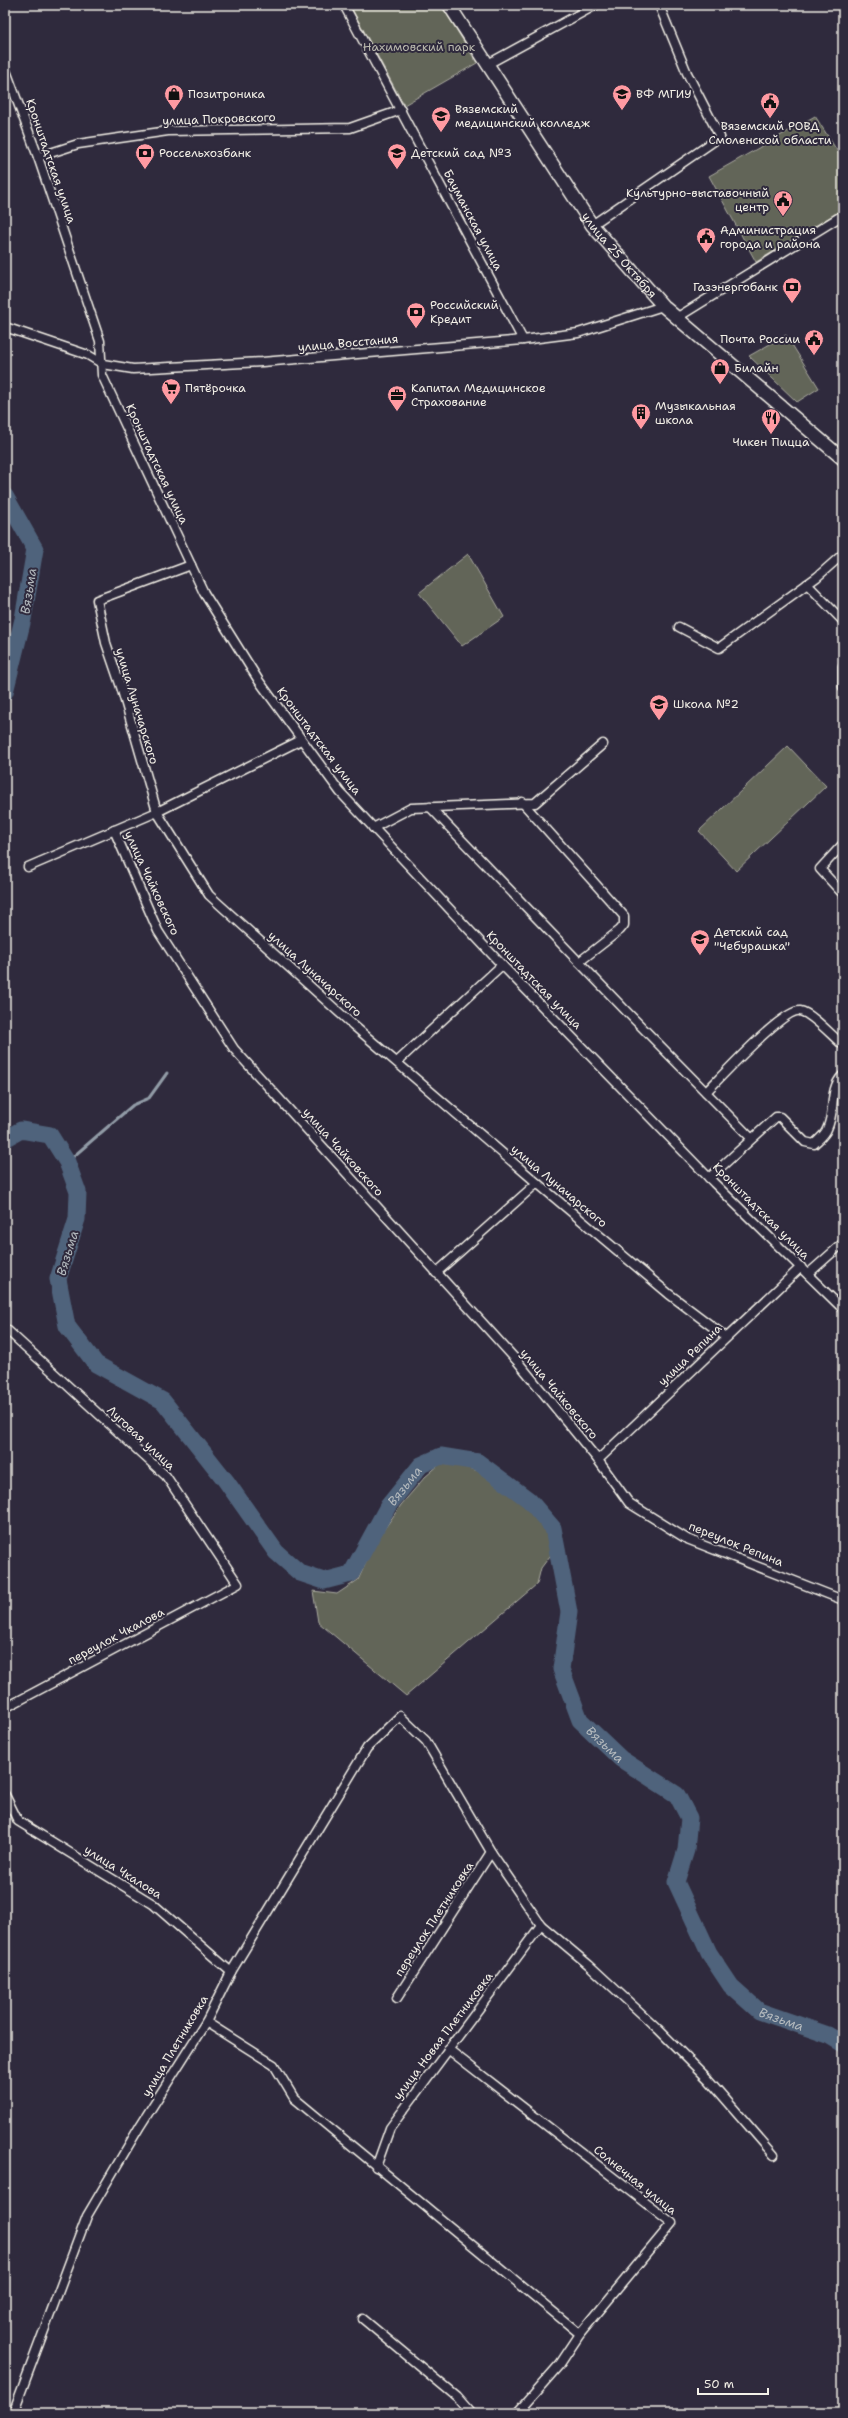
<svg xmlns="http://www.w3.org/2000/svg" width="848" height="2418" font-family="'Shantell Sans',sans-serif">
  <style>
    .green { fill: #626558; stroke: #ababa0 }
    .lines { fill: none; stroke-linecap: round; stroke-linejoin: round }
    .stream { stroke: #929ca7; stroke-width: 3 }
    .river { stroke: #50637b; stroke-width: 17 }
    .street-casing { stroke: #f4f1e8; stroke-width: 11 }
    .primary-casing { stroke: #f4f1e8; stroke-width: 15 }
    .street { stroke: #2f2a3d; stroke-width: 8 }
    .primary { stroke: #2f2a3d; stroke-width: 12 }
    .labels { text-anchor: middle; stroke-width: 4; stroke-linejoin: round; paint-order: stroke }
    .park-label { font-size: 12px; fill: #bab9ae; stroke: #2f2a3d }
    .poi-label { font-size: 12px; fill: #f4f1e8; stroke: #2f2a3d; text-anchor: start }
    .street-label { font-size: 12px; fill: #f4f1e8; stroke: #2f2a3d }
    .water-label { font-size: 13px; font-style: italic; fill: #b2b8bc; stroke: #2f2a3d }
  </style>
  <rect width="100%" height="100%" fill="#2f2a3d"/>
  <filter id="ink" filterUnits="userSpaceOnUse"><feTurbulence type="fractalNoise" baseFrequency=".025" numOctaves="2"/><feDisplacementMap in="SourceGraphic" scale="8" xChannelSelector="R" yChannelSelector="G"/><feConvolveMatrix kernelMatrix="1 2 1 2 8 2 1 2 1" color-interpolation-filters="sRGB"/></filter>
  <g filter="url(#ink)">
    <g class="green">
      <path d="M350,5H441L477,63L404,105Z"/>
      <path d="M815,116L843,160V209L756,262L709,176Z"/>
      <path d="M786,335L819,388L797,402L749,356Z"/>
      <path d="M468,554L504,617L462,646L419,593Z"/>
      <path d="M788,746L826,786L736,871L699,831Z"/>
      <path d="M440,1464C455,1465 474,1468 488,1475C517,1490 547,1519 553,1552L541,1568L537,1584L406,1696L318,1622L313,1591L337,1594L358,1580L376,1541L401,1505L425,1477Z"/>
    </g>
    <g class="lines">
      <path class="stream" d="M67,1162L133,1105L149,1098L167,1073"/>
      <g class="river">
        <path d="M5,496L35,549L23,619L5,692"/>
        <path id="s1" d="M5,1139L21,1130L50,1135L67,1162L78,1192L77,1219L58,1279L67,1326L96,1364L163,1401L226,1481L276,1552L300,1573L324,1581L351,1574L388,1506L421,1465L441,1456L478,1462L529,1500L553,1528L569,1612L561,1669L580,1720L621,1759L677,1795L689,1818L686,1850L676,1882L709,1953L731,1986L759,2011L828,2035L843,2044"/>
      </g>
      <g class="street-casing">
        <g id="street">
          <path d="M344,5L523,340"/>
          <path d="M486,65L596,5"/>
          <path d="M5,68L38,157L100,341L102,375L204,593L259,681L340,792L502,965L714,1183L843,1309"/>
          <path d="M38,157L78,144L168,131L350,128L401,110"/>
          <path d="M592,225L720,137L687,73L659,5"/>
          <path d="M678,317L843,215"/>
          <path d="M5,327L88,355L103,364L133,369L262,362L523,340L578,333L663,306"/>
          <path d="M191,565L97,600L106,643L121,687L157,812L209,895L353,1025L537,1183L669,1294L726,1337"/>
          <path d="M807,584L843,621"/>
          <path d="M679,627L719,648L817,577L843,554"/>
          <path d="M843,666V687"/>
          <path d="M522,802L624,916V925L620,930L579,962"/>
          <path d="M430,807L628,1013L751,1138"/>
          <path d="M373,828L411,808L535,803L603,744"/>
          <path d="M114,830L158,931L234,1049L518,1362L598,1460L629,1503L687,1539L843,1600"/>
          <path d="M843,844L820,869L843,894"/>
          <path d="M28,867L157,812L301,740"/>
          <path d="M397,1062L502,965"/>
          <path d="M706,1092C720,1078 784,1008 800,1011C812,1013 833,1037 843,1045"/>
          <path d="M709,1178L776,1117H780L805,1142L814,1144C819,1139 825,1135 827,1129C836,1111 828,1090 843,1075"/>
          <path d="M436,1273L537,1183"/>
          <path d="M808,1274L843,1243"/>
          <path d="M5,1328L166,1476L238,1584L5,1708"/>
          <path d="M598,1460L801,1267"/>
          <path d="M5,1795L18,1821L153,1904L231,1972"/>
          <path d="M397,1998L491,1852"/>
          <path d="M206,2022L274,2065L294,2098L580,2334"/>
          <path d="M448,2049L672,2223L580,2334L560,2364L517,2413"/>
          <path d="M376,2167L390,2128L541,1925"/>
          <path d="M363,2319L457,2397L471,2413"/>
          <path d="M13,2413L87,2216L140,2126L206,2022L231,1972L367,1748L400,1716L426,1741L491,1852L541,1925L589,1965L658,2029L708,2079L774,2155"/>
        </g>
      </g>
      <g class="primary-casing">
        <g id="primary">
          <path id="s2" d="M449,5L592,225L663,306L843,459"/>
        </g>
      </g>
      <use href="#street" class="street"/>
      <use href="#primary" class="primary"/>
    </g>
  </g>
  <defs>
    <g id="shop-pin" transform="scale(1)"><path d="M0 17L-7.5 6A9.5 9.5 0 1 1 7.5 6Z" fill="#ff9aa2" stroke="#2f2a3d"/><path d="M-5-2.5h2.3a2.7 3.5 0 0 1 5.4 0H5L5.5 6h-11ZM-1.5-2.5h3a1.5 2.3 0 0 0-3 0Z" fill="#111"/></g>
    <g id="university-pin" transform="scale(1)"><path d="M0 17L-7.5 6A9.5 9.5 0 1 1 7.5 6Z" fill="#ff9aa2" stroke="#2f2a3d"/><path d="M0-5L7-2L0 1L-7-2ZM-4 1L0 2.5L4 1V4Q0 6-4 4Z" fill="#111"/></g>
    <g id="civic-pin" transform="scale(1)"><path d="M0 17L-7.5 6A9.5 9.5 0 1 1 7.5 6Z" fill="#ff9aa2" stroke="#2f2a3d"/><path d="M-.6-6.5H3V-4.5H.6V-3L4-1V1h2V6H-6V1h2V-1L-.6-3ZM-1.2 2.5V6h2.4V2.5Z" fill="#111"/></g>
    <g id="bank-pin" transform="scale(1)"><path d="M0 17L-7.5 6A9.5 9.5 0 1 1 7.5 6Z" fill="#ff9aa2" stroke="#2f2a3d"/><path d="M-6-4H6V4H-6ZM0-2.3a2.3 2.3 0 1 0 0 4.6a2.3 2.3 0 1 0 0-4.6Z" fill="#111"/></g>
    <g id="school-pin" transform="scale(1)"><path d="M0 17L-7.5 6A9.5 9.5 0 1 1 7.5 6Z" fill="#ff9aa2" stroke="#2f2a3d"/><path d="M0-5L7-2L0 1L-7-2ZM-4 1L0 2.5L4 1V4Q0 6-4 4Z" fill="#111"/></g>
    <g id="supermarket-pin" transform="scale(1)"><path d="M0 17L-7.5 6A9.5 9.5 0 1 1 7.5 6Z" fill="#ff9aa2" stroke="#2f2a3d"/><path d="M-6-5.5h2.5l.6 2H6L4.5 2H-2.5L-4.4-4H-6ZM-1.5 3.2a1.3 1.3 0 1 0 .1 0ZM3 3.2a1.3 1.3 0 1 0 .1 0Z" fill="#111"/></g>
    <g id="office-pin" transform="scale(1)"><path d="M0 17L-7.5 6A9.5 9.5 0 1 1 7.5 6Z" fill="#ff9aa2" stroke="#2f2a3d"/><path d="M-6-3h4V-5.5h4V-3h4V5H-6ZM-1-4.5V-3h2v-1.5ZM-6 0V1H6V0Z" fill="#111"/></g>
    <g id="building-pin" transform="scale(1)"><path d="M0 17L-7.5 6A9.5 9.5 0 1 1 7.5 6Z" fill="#ff9aa2" stroke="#2f2a3d"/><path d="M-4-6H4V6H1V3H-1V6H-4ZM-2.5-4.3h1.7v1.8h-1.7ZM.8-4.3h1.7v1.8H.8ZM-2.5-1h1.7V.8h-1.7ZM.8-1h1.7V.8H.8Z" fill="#111"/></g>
    <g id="restaurant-pin" transform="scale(1)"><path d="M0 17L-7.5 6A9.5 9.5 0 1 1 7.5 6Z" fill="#ff9aa2" stroke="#2f2a3d"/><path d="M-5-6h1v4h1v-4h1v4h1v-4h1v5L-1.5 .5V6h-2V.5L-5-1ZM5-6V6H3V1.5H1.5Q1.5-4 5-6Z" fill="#111"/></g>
  </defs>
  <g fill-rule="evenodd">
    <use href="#shop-pin" x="174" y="94"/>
    <use href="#university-pin" x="622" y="94"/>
    <use href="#civic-pin" x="770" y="102"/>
    <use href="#university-pin" x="441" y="116"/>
    <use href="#bank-pin" x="145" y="153"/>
    <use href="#school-pin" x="397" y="153"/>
    <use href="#civic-pin" x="783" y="200"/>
    <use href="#civic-pin" x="706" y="237"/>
    <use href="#bank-pin" x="792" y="287"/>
    <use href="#bank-pin" x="416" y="312"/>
    <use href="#civic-pin" x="814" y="339"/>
    <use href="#shop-pin" x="720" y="368"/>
    <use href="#supermarket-pin" x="171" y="388"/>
    <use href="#office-pin" x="397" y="395"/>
    <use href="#building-pin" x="641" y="413"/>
    <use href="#restaurant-pin" x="771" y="418"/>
    <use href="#school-pin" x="659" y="704"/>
    <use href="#school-pin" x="700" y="939"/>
  </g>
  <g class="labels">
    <g class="park-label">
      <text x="419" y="51">Нахимовский парк</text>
    </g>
    <g class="poi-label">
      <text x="188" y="98">Позитроника</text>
      <text x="636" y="98">ВФ МГИУ</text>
      <text x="455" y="113">Вяземский<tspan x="455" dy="14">медицинский колледж</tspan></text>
      <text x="770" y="130" text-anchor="middle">Вяземский РОВД<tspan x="770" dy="14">Смоленской области</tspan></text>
      <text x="159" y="157">Россельхозбанк</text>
      <text x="411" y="157">Детский сад №3</text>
      <text x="769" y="197" text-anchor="end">Культурно-выставочный<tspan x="769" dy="14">центр</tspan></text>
      <text x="720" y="234">Администрация<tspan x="720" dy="14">города и района</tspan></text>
      <text x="778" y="291" text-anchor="end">Газэнергобанк</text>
      <text x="430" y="309">Российский<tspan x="430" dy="14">Кредит</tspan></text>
      <text x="800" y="343" text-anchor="end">Почта России</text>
      <text x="734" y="372">Билайн</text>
      <text x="185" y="392">Пятёрочка</text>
      <text x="411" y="392">Капитал Медицинское<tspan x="411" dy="14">Страхование</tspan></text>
      <text x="655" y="410">Музыкальная<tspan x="655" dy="14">школа</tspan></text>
      <text x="771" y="446" text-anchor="middle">Чикен Пицца</text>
      <text x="673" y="708">Школа №2</text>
      <text x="714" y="936">Детский сад<tspan x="714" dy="14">"Чебурашка"</tspan></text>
    </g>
    <g class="street-label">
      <text transform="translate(219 119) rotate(-2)" y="4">улица Покровского</text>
      <text transform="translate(51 161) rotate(71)" y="4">Кронштадтская улица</text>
      <text transform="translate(473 220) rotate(62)" y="4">Бауманская улица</text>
      <text dy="4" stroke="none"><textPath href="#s2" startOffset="303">улица 25 Октября</textPath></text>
      <text transform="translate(348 343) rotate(-5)" y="4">улица Восстания</text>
      <text transform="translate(157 464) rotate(65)" y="4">Кронштадтская улица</text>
      <text transform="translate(137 706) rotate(73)" y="4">улица Луначарского</text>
      <text transform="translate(319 741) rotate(53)" y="4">Кронштадтская улица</text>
      <text transform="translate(152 883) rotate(65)" y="4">улица Чайковского</text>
      <text transform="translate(315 974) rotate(42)" y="4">улица Луначарского</text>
      <text transform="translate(534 980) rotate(46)" y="4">Кронштадтская улица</text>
      <text transform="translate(343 1152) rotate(48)" y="4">улица Чайковского</text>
      <text transform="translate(559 1186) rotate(40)" y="4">улица Луначарского</text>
      <text transform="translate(761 1211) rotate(45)" y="4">Кронштадтская улица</text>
      <text transform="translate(690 1355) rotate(-44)" y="4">улица Репина</text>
      <text transform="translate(559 1394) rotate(50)" y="4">улица Чайковского</text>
      <text transform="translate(141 1438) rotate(43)" y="4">Луговая улица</text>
      <text transform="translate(736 1544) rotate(22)" y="4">переулок Репина</text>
      <text transform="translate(116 1636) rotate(-28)" y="4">переулок Чкалова</text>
      <text transform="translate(123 1872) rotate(32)" y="4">улица Чкалова</text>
      <text transform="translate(434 1919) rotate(-57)" y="4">переулок Плетниковка</text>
      <text transform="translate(443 2036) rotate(-53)" y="4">улица Новая Плетниковка</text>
      <text transform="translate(175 2046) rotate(-59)" y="4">улица Плетниковка</text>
      <text transform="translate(635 2180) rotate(39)" y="4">Солнечная улица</text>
    </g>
    <g class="water-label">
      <text transform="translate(28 591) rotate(-81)" y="5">Вязьма</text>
      <text transform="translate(67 1253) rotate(-73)" y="5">Вязьма</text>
      <text dy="5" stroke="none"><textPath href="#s1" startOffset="751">Вязьма</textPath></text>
      <text dy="5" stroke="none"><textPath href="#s1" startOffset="1170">Вязьма</textPath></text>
      <text dy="5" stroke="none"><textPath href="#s1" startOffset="1529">Вязьма</textPath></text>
    </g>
  </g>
  <rect width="848" height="2418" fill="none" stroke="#2f2a3d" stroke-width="20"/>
  <rect x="10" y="10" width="828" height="2398" fill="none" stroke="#f4f1e8" stroke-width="1.5" filter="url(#ink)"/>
  <path d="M698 2388v6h70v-6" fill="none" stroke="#f4f1e8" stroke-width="2"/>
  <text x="704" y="2388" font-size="12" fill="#f4f1e8" stroke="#2f2a3d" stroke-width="3" paint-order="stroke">50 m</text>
</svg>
